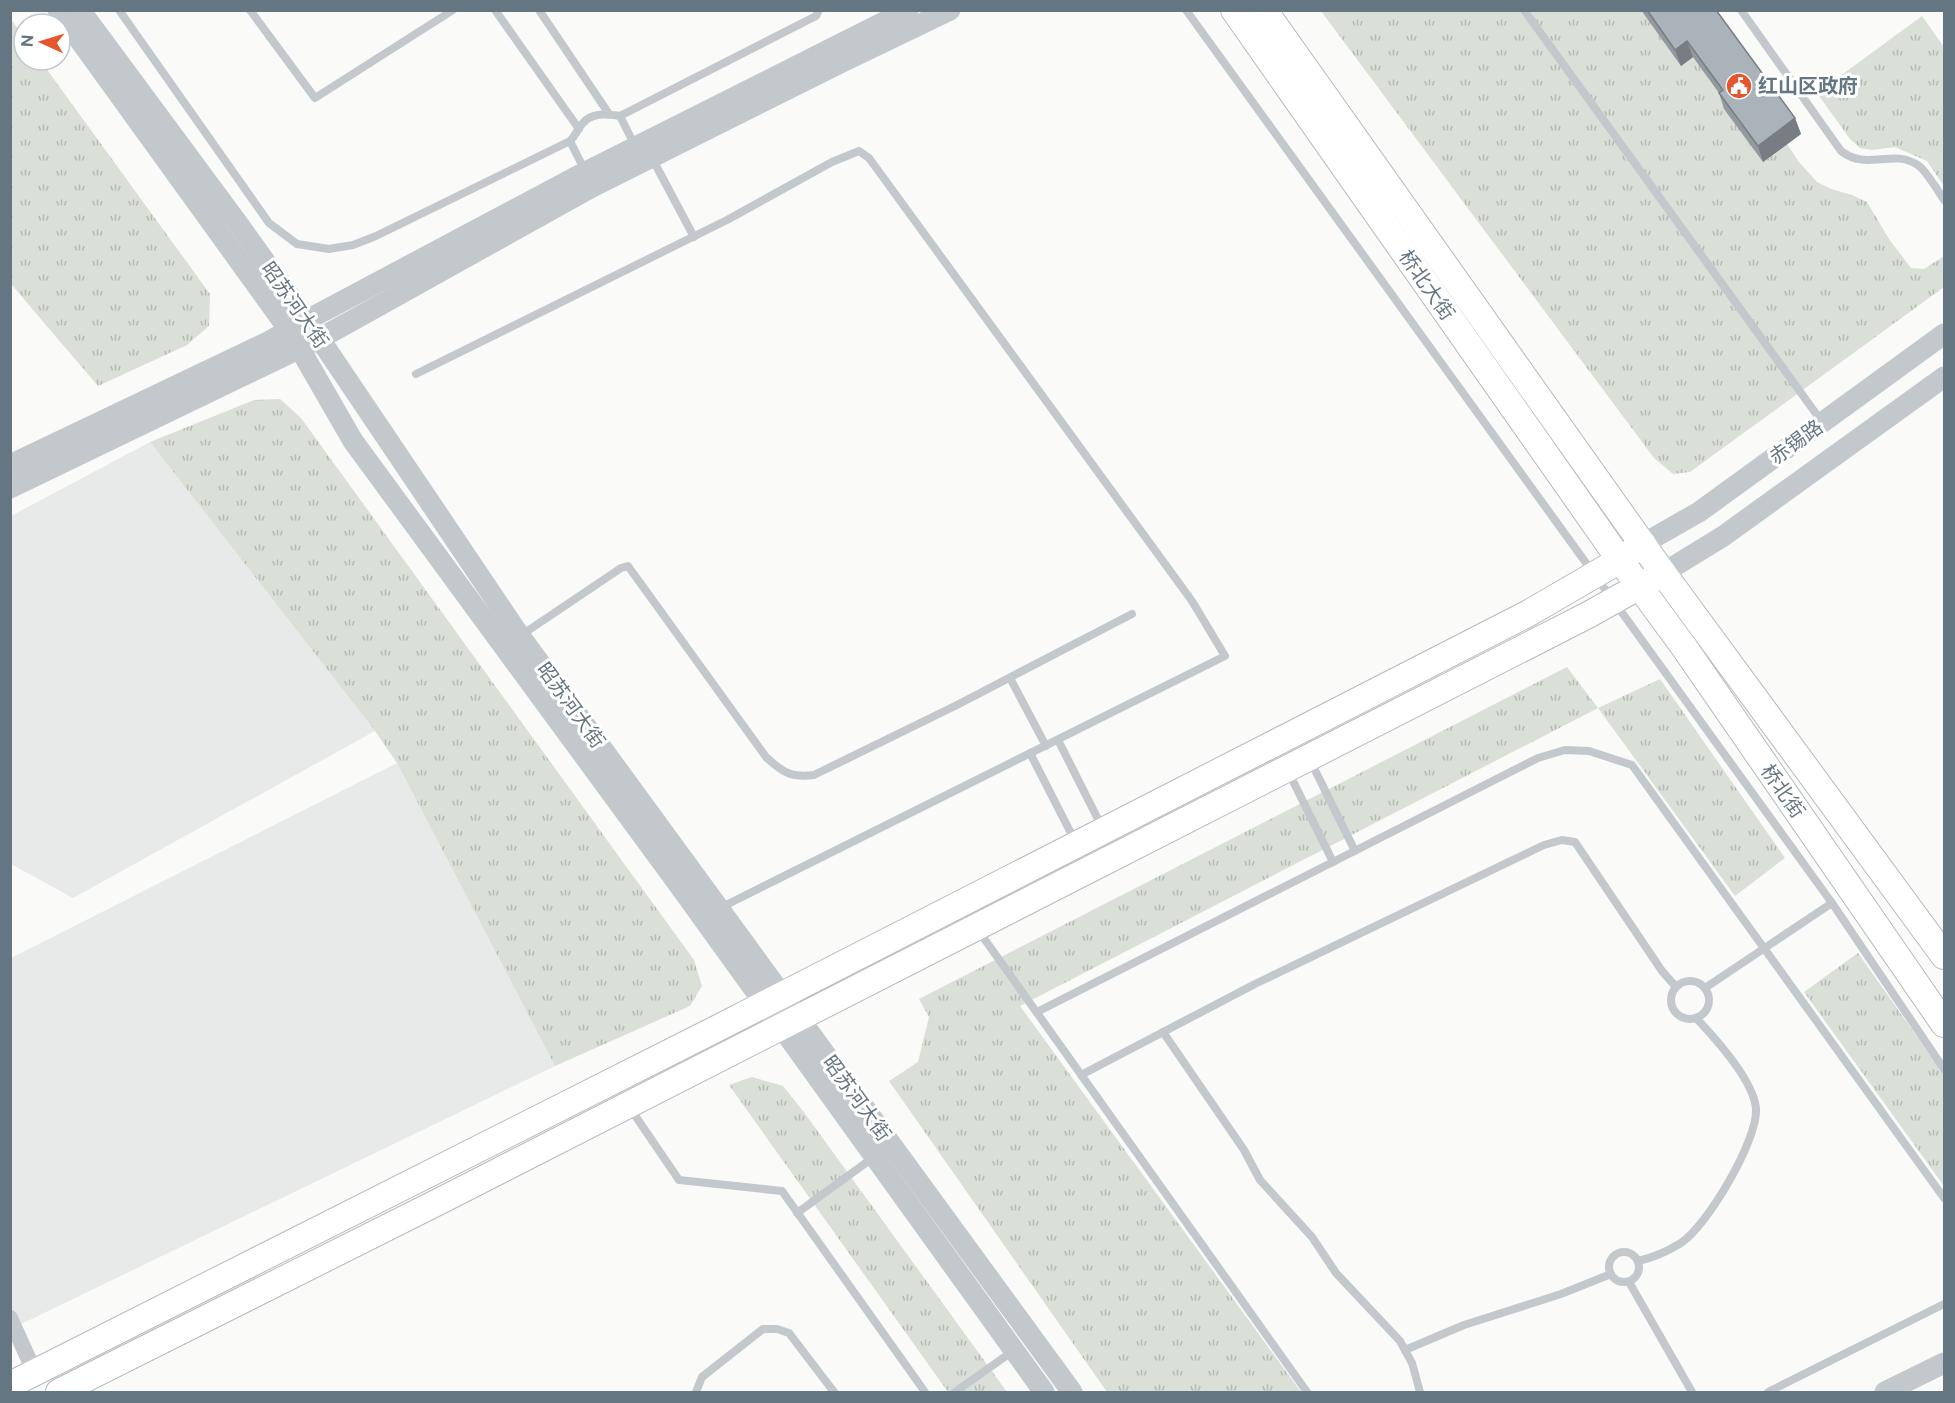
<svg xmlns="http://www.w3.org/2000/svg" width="1955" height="1403" font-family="'Public Sans','Noto Sans SC',sans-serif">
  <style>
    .built { fill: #e8e9e9 }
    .grass { fill: url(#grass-tufts) }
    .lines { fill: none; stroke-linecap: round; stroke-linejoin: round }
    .primary-casing { stroke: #b5babe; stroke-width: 28 }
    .service { stroke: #c3c8cc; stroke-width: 8 }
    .minor { stroke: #c3c8cc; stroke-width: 16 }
    .tertiary { stroke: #c3c8cc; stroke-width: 21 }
    .primary { stroke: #fff; stroke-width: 26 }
    .wall { fill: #929a9f }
    .shaded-wall { fill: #777d82 }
    .building { fill: #aab3b9; stroke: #777d82; stroke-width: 1.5 }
    .labels { text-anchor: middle; stroke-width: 6; stroke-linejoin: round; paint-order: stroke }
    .poi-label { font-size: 20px; font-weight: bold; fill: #657683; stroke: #fff; text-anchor: start }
    .street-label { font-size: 20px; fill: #657683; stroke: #fff }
  </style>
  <defs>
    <pattern id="grass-tufts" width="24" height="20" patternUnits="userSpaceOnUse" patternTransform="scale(1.5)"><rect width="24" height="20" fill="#dadfd7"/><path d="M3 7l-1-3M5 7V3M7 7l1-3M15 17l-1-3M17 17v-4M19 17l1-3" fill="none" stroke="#b4b9b4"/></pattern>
  </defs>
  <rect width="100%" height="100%" fill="#fafaf8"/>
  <g class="built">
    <path d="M150,442L375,731L73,898L11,864V516Z"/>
    <path d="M397,763L555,1066L11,1329V958Z"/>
  </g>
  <g class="grass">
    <path d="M1321,11H1699L1799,162L1817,182L1831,189L1852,195L1867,202L1889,239L1911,268L1924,269L1944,256V287L1690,472L1673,474L1654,458Z"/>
    <path d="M1922,16L1944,47V186L1927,161L1895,147L1872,150L1860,148L1850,139L1817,93Z"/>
    <path d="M11,19L24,38V60H40L210,294L209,326L187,345L98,386L11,284Z"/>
    <path d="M280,399L301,418L694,960L702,986L690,1006L555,1066L397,763L375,731L150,442L254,400Z"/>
    <path d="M1567,667L1598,708L1660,679L1785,858L1735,896L1598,708L1020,1006L1301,1392H1107L889,1081L918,1062L929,1017L919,999Z"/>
    <path d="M1858,953L1944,1075V1186L1804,992Z"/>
    <path d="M752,1077L783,1086L803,1111L1007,1392H948L729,1085Z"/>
  </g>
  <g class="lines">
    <g class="primary-casing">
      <g id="primary">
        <path d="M1234,10L1620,560L1684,647L1944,1024"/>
        <path d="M1264,10L1663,573L1944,956"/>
        <path d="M10,1385L716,1029L1529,613L1620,560L1643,544"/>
        <path d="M59,1392L438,1202L1588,615L1663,573"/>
      </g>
    </g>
    <g class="service">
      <path d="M119,10L269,223L297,244L329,249L353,245L376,236L570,141C575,136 577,130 582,124C591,112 607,114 620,116L816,16L819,10"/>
      <path d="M250,10L315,98L453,10"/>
      <path d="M495,10L579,129"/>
      <path d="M539,10L609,114"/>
      <path d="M1186,10L1832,903L1944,1069"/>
      <path d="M1524,10L1822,422"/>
      <path d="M1741,10L1841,151C1868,172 1893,147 1919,166C1927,172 1938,191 1944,200"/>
      <path d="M620,116L636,148"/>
      <path d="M570,141L586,173"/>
      <path d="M652,158L694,237"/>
      <path d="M416,374L727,220L832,162L859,151L869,158L1192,601L1225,656L720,908"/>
      <path d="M520,636L621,568L628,566L766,757C782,772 791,778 814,775L957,705L1132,614"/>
      <path d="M1010,678L1046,746"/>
      <path d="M1058,740L1102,827"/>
      <path d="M1030,753L1075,841"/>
      <path d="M1310,760L1355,851"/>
      <path d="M1288,771L1333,862"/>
      <path d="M978,930L1307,1392"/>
      <circle cx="1690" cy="1000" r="19"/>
      <path d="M1705,988L1832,903"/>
      <path d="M1037,1012L1538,758L1565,750L1589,751L1632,765L1944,1198"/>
      <path d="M1163,1032L1244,1150L1260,1180L1312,1237L1336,1273L1400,1341L1412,1363L1420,1392"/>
      <path d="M1081,1075L1255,984L1544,845L1562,840L1575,842L1662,971L1676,987"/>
      <path d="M630,1108L679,1180L782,1191L925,1392"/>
      <path d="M797,1213L874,1157"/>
      <circle cx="1624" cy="1267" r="15"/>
      <path d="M1638,1261C1652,1258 1668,1251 1681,1243C1707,1226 1758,1140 1756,1109C1754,1081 1715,1038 1696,1018"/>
      <path d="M1629,1282L1692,1392"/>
      <path d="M1405,1350L1464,1325L1561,1294L1611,1274"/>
      <path d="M696,1392L702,1377L763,1329H777L789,1333L834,1392"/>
      <path d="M955,1392L1013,1351"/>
      <path d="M1768,1392L1944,1304"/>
    </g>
    <path class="minor" d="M10,1318L35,1373"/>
    <g class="tertiary">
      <path d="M58,10L289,330L353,441L684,892L1044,1392"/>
      <path d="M80,10L239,225L307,320L520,636L1072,1392"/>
      <path d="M10,465L270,341L307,320L572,179L908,10"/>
      <path d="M10,488L319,339L592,187L844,61L950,10"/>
      <path d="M1643,544L1699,512L1944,334"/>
      <path d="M1663,573L1722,537L1944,377"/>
      <path d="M1885,1392L1944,1363"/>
    </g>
    <use href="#primary" class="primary"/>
  </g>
  <path class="wall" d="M1641,10H1716L1795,118L1801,134L1763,162L1724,109L1719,93L1693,57L1681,66Z"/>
  <g class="shaded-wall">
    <path d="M1687,41L1693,57L1681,66L1675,50Z"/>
    <path d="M1795,118L1801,134L1763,162L1758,146Z"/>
  </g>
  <path class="building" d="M1647,10H1716L1795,118L1758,146L1719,93L1723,90L1687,41L1675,50Z"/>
  <defs>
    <g id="civic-disc" transform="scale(1.35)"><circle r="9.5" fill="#e4572e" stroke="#fff"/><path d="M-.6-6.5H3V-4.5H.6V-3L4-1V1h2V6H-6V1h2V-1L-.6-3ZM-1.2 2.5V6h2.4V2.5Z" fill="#fff"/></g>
  </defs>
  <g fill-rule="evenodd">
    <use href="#civic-disc" x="1739" y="86"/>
  </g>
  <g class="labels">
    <g class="poi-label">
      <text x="1758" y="93">红山区政府</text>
    </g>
    <g class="street-label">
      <text transform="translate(1427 285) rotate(55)" y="7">桥北大街</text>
      <text transform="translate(295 305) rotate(55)" y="7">昭苏河大街</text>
      <text transform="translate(1796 442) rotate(-36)" y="7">赤锡路</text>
      <text transform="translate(571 705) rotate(54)" y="7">昭苏河大街</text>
      <text transform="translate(1783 791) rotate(55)" y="7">桥北街</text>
      <text transform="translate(857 1098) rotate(54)" y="7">昭苏河大街</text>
    </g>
  </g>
  <rect width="1955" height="1403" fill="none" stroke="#657683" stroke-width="24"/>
  <g transform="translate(42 42) rotate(274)"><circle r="28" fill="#ffffff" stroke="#c1c8cd" stroke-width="1.5"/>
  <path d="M0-4.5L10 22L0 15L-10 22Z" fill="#e4572e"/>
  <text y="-9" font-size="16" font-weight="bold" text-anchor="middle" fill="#657683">N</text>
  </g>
</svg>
